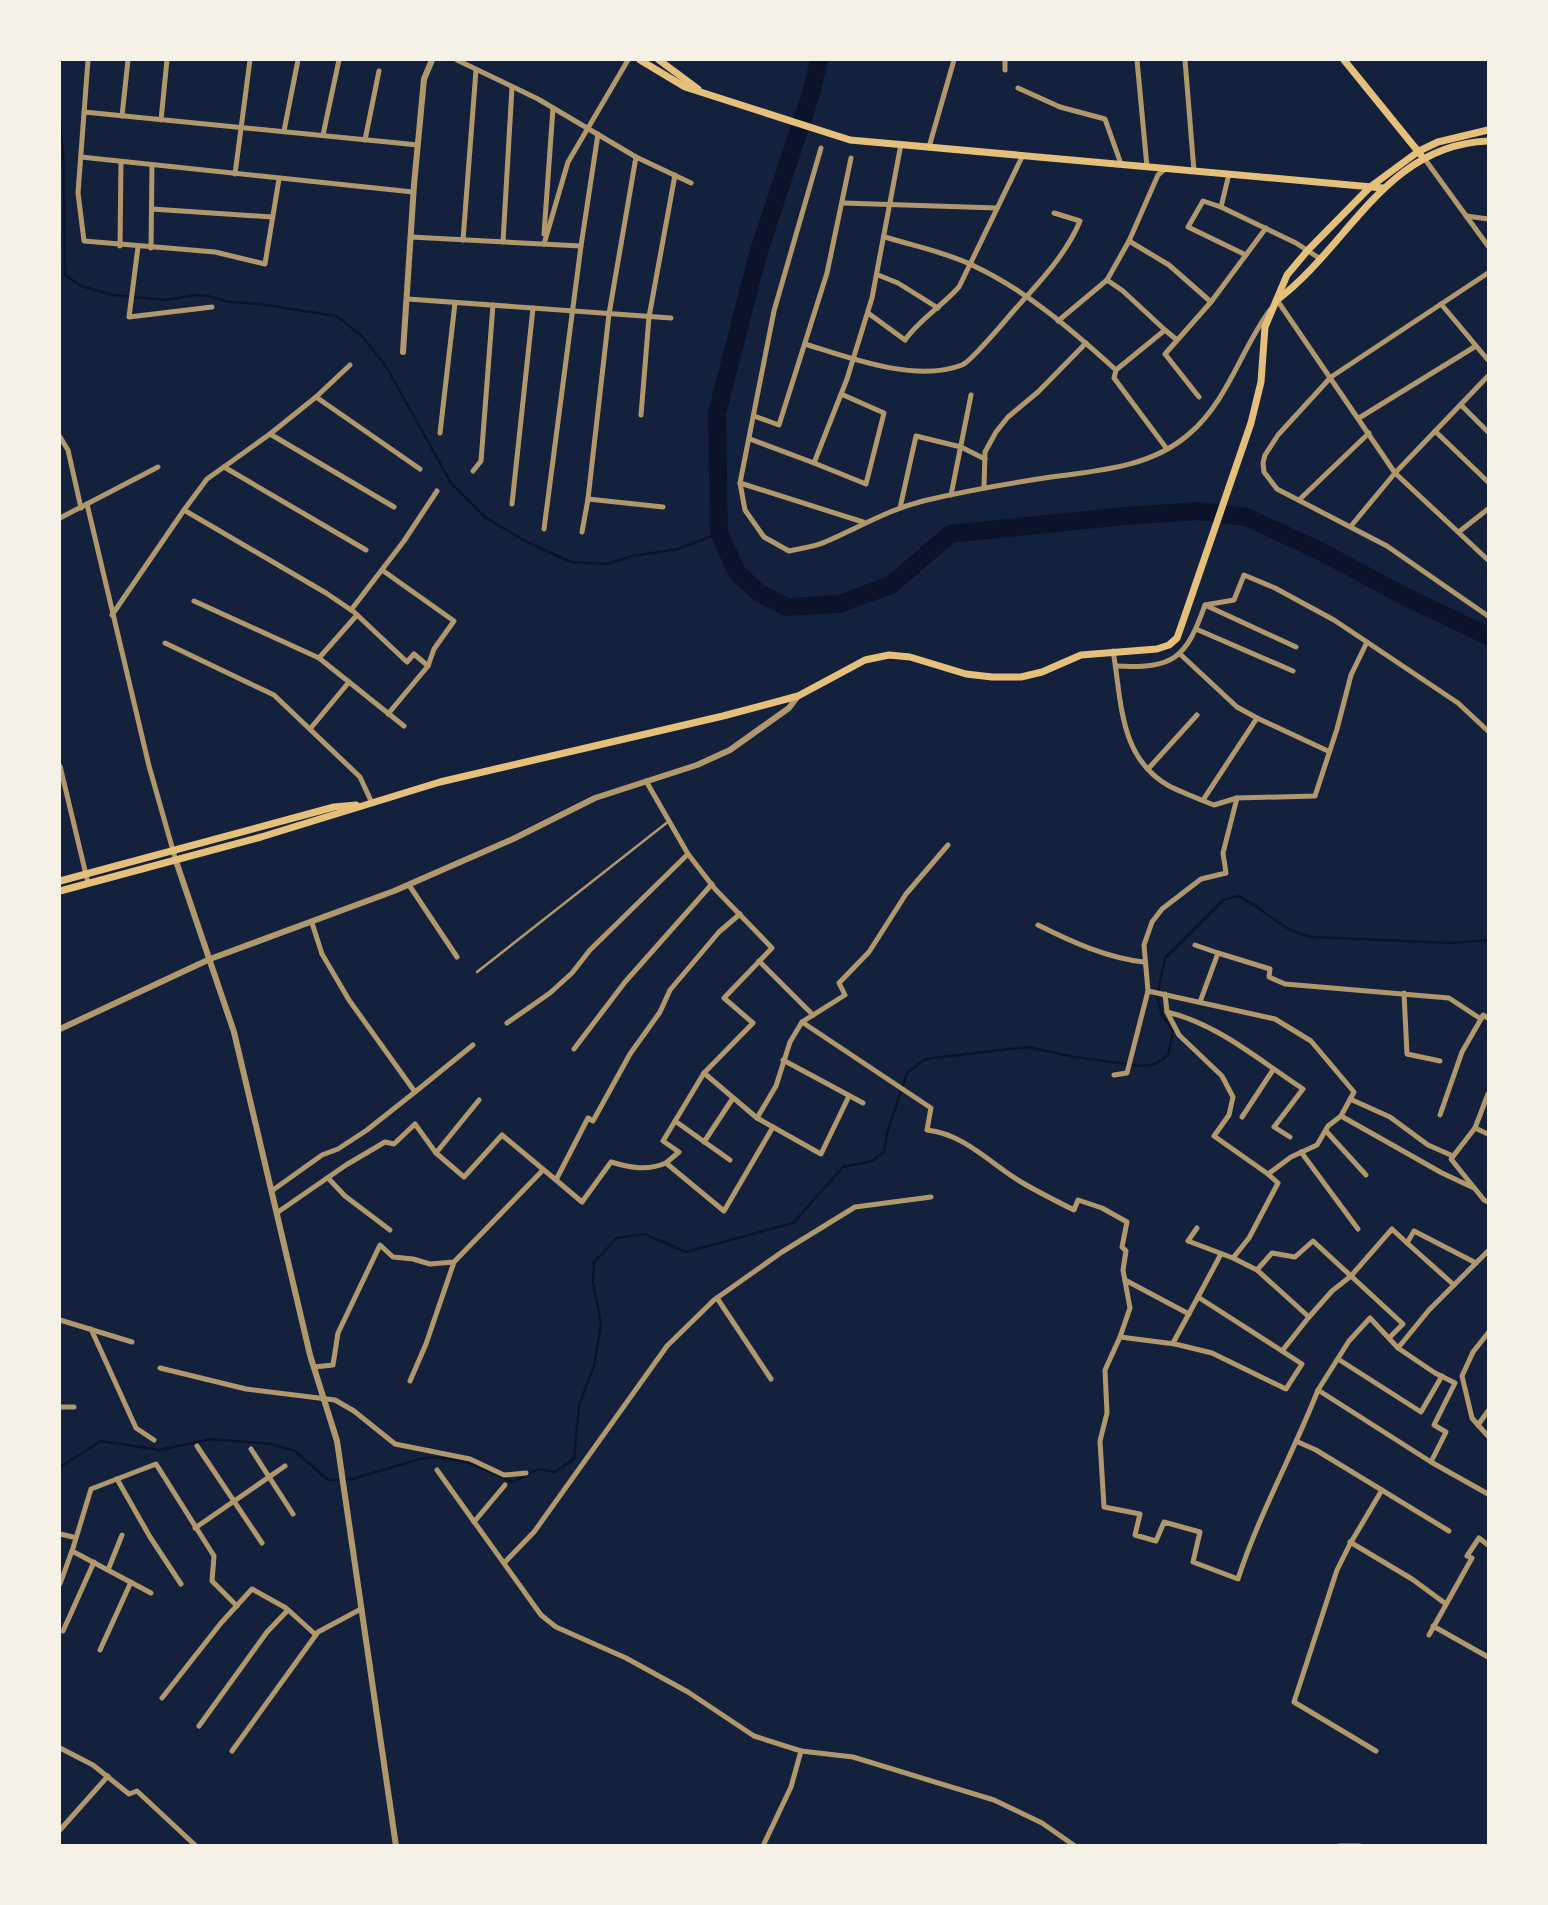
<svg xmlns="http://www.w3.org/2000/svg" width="1548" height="1905" font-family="'Varela Round',sans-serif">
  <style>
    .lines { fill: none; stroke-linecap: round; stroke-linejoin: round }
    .stream { stroke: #0b132b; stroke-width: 2.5 }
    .river { stroke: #0b132b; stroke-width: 18 }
    .service { stroke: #b1986c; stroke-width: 2.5 }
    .minor { stroke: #b1986c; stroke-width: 5 }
    .tertiary { stroke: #b1986c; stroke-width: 6 }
    .secondary { stroke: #e5c07b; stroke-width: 7 }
  </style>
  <rect width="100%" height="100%" fill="#14213d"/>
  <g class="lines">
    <g class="stream">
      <path d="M60,119L64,168L65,275L81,286L113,295L165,300L196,295L208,296L229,302L260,304L336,316L362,336L387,368L451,483L485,517L525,541L571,562L608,564L632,556L678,549L719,533"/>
      <path d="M60,1467L101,1441L159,1450L211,1439L271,1444L295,1451L328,1480L352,1479L420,1459L435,1457L467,1462L513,1482L538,1469L555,1472L574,1459L579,1405L594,1366L601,1324L593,1282L594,1262L617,1238L645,1234L686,1252L793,1223L843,1167L872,1161L884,1152L887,1133L907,1073L925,1059L1027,1047L1075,1057L1141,1066L1156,1064L1168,1055L1173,1031L1162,1015L1157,997L1165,958L1223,900L1238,896C1267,909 1278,930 1312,937L1452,943L1488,940"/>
    </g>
    <path class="river" d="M819,60L811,94L758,254L717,413L719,533L737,572L759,593L787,607L839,604L891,585L950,534L1124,516L1199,511L1246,517L1318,550L1404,596L1488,636"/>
    <path class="service" d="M477,972L669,821"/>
    <g class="minor">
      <path d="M88,60L78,193L84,241L215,252L265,264L279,179"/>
      <path d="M457,60L538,99L636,157L691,183"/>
      <path d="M1137,60L1147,167"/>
      <path d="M1185,60L1194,171"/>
      <path d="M1005,70V60"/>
      <path d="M1018,88L1060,107L1105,119L1121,164"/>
      <path d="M84,112L418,145"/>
      <path d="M122,116L128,60"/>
      <path d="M161,120L167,60"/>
      <path d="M284,131L298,60"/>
      <path d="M323,135L339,60"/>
      <path d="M365,140L379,71"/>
      <path d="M929,147L954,60"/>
      <path d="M821,148L774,311L740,483L745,510L764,537L789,551C801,548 814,547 825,542C860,527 885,511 923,501C961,492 1000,485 1038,479C1090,471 1148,470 1189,434C1228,401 1241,349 1270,310"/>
      <path d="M81,157L413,192"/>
      <path d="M1424,158L1488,246"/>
      <path d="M235,174L250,60"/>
      <path d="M1229,174L1221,207L1296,243L1319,258"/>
      <path d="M843,203L997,208"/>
      <path d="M1221,207L1203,201L1188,227L1246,255"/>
      <path d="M152,209L272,217"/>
      <path d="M1466,216L1488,219"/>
      <path d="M544,234L553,108"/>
      <path d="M411,237L581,246"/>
      <path d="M885,237C914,246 945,252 972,265C1026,290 1073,331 1116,370L1114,378L1167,449"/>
      <path d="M463,240L476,70"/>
      <path d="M1129,241L1169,265L1211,302"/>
      <path d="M503,242L512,87"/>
      <path d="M544,244L568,162L628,60"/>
      <path d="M120,246L121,162"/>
      <path d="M138,247L129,317L212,307"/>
      <path d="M151,248L152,165"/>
      <path d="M1488,273L1331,377L1278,435L1265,455L1263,463L1264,472L1277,489L1387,546L1488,616"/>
      <path d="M878,275L898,283L938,308"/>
      <path d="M1107,280L1123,291L1165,330"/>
      <path d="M408,299L671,318"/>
      <path d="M1276,302L1277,300L1395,473L1488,560"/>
      <path d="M1441,304L1488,360"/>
      <path d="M868,313L905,340C919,320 942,306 959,287L1023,155"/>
      <path d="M1058,321L1107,280L1129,241L1158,175L1166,168"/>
      <path d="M805,344C850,358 916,383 962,365C972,361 1007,318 1017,307C1040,282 1067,253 1080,221L1054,213"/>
      <path d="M1116,370L1165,330L1177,340"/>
      <path d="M316,397L420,469"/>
      <path d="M1199,397L1165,354L1211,302L1266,228"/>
      <path d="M1461,405L1488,432"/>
      <path d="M641,415L649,317L675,175"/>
      <path d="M754,416L779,425L827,273L851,158"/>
      <path d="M1359,418L1476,346"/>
      <path d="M1435,431L1488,482"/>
      <path d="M440,433L455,303"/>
      <path d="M270,434L394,507"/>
      <path d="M60,437L68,450L81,508"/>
      <path d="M750,439L814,463L847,379L872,298L901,144"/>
      <path d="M814,463L866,484L884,413L841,394"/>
      <path d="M224,467L366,550"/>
      <path d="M473,471L481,461L493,305"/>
      <path d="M740,483L863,522"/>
      <path d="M984,488L985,452L996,432L1008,417L1038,392L1086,343"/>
      <path d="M951,495L971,395"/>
      <path d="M588,499L663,507"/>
      <path d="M1299,500L1369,433"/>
      <path d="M87,504L149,766L176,861"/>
      <path d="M512,504L533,308"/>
      <path d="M900,508L916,436L961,447L985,459"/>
      <path d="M184,510L207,479L270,434L316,397L350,365"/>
      <path d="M60,518L158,467"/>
      <path d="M1351,526L1395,473L1488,376"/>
      <path d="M544,529L581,246L598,134"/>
      <path d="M1460,531L1488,509"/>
      <path d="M582,532L588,499L609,314L636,157"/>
      <path d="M382,570L454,621L434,649L428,666L388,714"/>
      <path d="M194,601L319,658L404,726"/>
      <path d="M1205,605L1296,647"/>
      <path d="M351,610L404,541L437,491"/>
      <path d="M112,615L184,510L326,593L354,612L407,662L414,654L428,666"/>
      <path d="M1196,629L1293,671"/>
      <path d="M165,643L274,695L360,777L372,803"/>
      <path d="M1113,651C1122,700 1118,757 1169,786C1183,793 1199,799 1214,805L1237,798L1315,796L1337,729L1351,675L1367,642"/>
      <path d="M1180,654L1237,707L1257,718"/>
      <path d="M319,658L357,615"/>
      <path d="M1116,666C1175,669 1186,658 1205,605L1234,600L1244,575L1275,588L1334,620L1458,703L1488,731"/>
      <path d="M310,729L349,682"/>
      <path d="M60,766L88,883"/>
      <path d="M1148,769L1197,715"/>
      <path d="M646,781L688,854L715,889L772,948L724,998L753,1023L704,1073L757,1118L776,1086L790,1042L802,1022L931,1108L927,1130C964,1134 990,1163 1021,1182C1038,1192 1056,1201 1074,1210L1078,1200L1102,1208L1127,1222L1122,1247L1126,1251L1123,1270L1130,1308L1120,1337"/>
      <path d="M1237,798L1223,853L1226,873L1201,879L1162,909L1152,922L1144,945L1148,991L1275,1019L1311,1041L1354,1092L1341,1116L1442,1173L1474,1188"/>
      <path d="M1203,800L1257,718L1328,751"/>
      <path d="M409,885L457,957"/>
      <path d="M312,923L322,954L349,1000L415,1092L473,1045"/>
      <path d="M1038,925C1072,942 1107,958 1144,962"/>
      <path d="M1195,945L1218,953L1200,1002"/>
      <path d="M1218,953L1270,969L1269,977L1285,984L1449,998L1481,1019L1483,1015L1488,1018"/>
      <path d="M759,961L813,1015"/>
      <path d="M1404,993L1407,1054L1440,1061"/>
      <path d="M1165,994L1167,1012C1218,1024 1260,1061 1303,1089L1274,1127L1290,1137"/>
      <path d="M1167,1012L1179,1035L1222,1076L1233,1097L1229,1115L1214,1136L1268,1174L1291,1157L1317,1145L1328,1126L1341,1116"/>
      <path d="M802,1022L845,995L839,983L869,952L906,894L948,845"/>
      <path d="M507,1023L550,993L572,973L590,950L688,854"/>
      <path d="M574,1049L625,982L712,884"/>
      <path d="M783,1060L863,1103"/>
      <path d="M704,1073L663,1141L679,1152L666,1163L724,1211L773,1127"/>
      <path d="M1114,1075L1127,1073L1148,991"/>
      <path d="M1350,1099L1390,1117L1428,1145L1453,1156"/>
      <path d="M479,1100L436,1153L464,1177L502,1135L556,1180"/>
      <path d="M1440,1115L1462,1052L1481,1019"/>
      <path d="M1242,1117L1273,1070"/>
      <path d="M757,1118L821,1154L849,1096"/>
      <path d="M675,1121L730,1160"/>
      <path d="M1475,1128L1488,1094"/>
      <path d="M1326,1131L1366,1175"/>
      <path d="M1488,1134L1475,1128L1451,1159L1484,1200L1488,1202"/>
      <path d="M704,1142L733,1098"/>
      <path d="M1301,1152L1358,1229"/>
      <path d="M666,1163C647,1171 631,1168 611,1162L582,1202L556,1180L588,1118L593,1121L630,1054L660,1012L670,990L719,932L740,914"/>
      <path d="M328,1178L345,1196L390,1230"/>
      <path d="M273,1190L322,1155L338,1149L367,1130L415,1092"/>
      <path d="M278,1212L346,1165L385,1142L394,1144L415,1124L436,1153"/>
      <path d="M1197,1228L1188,1241L1233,1258L1249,1238L1278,1183L1268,1174"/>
      <path d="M1221,1254L1198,1297L1282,1351L1309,1317L1257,1270"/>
      <path d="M1233,1258L1257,1270L1272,1253L1295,1257L1313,1241L1403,1324L1389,1338"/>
      <path d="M1125,1280L1189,1314"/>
      <path d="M1454,1285L1407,1243L1414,1231L1476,1263"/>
      <path d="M717,1298L771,1379"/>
      <path d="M1309,1317L1332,1291L1351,1276L1392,1229L1407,1243"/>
      <path d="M60,1320L132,1342"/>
      <path d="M91,1329L136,1428L154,1440"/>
      <path d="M1488,1333L1473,1352L1462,1376L1472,1418L1478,1425L1488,1411"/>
      <path d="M1173,1343L1198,1297"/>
      <path d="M1398,1348L1429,1310L1488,1251"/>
      <path d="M1282,1351L1302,1364L1286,1389L1212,1353L1175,1344L1120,1337L1105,1370L1107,1413L1100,1441L1104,1507L1140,1514L1135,1535L1156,1541L1164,1522L1200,1532L1193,1562L1238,1579C1259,1514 1293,1454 1318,1390"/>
      <path d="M1338,1359L1421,1412L1442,1376"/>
      <path d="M314,1367L333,1365L338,1333L380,1245L393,1257L413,1259L430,1264L454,1262L543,1170"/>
      <path d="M160,1368L246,1389L335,1400L354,1411L395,1444L470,1459L504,1475L526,1473"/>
      <path d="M410,1381L426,1344L454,1262"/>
      <path d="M60,1407H74"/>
      <path d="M1478,1425L1488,1436"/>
      <path d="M1298,1442L1316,1450L1449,1531"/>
      <path d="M197,1446L262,1543"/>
      <path d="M251,1449L293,1514"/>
      <path d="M1431,1462L1446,1432L1434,1425L1455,1383L1435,1373L1398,1348L1370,1318L1349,1341L1318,1390L1431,1462L1488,1494"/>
      <path d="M437,1470L541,1615L556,1627L626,1658L688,1692L754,1736L801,1751L791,1787L763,1846"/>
      <path d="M117,1479L150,1537L181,1584"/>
      <path d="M474,1522L505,1485"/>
      <path d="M195,1528L285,1466"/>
      <path d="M60,1534L73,1537"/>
      <path d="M1350,1542L1412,1579L1446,1604"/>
      <path d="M72,1551L151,1593"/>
      <path d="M504,1563L534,1532L667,1346L714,1300L782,1252L855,1207L931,1197"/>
      <path d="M108,1570L122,1535"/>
      <path d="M60,1584L73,1548L91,1489L156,1464L214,1556L212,1581L237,1606"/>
      <path d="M1433,1626L1488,1657"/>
      <path d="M63,1631L94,1562"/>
      <path d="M1429,1635L1472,1558L1467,1556L1479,1538L1488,1545"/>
      <path d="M100,1650L131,1582"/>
      <path d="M162,1698L221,1623L252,1589L286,1608L316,1635"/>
      <path d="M199,1726L267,1632L288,1610"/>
      <path d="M60,1748L93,1765L129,1794L137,1791L196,1846"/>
      <path d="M232,1751L318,1632L361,1609"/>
      <path d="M801,1751L853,1757L994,1800L1042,1823L1075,1846"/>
      <path d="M1376,1751L1294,1702L1337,1570L1350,1544L1382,1490"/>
      <path d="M60,1830L108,1776"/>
      <path d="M1339,1846H1360"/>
    </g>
    <g class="tertiary">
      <path d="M403,352L414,185L424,79L432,60"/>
      <path d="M176,861L234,1032L310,1355L337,1441L396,1846"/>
      <path d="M60,1029L210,959L394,891L513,839L595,798L697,765L730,750L789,708L798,696"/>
    </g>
    <g class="secondary">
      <path d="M640,60L685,87L850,140L1383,188"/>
      <path d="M659,60L698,89"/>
      <path d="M1344,60L1421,155"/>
      <path d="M1277,300C1349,246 1385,145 1488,141"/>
      <path d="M60,881L334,807L356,805"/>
      <path d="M60,891L261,837L440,782L723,716L798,696L865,660L889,655L910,657L966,674L992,677H1021L1042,672L1081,655L1157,649L1169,645L1177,638L1183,621L1251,423L1261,382L1265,327L1287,275L1308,250L1370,187L1419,151L1438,142L1488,130"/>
    </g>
  </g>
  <rect width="1548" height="1905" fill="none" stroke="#f6f1e7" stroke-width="122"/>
</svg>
